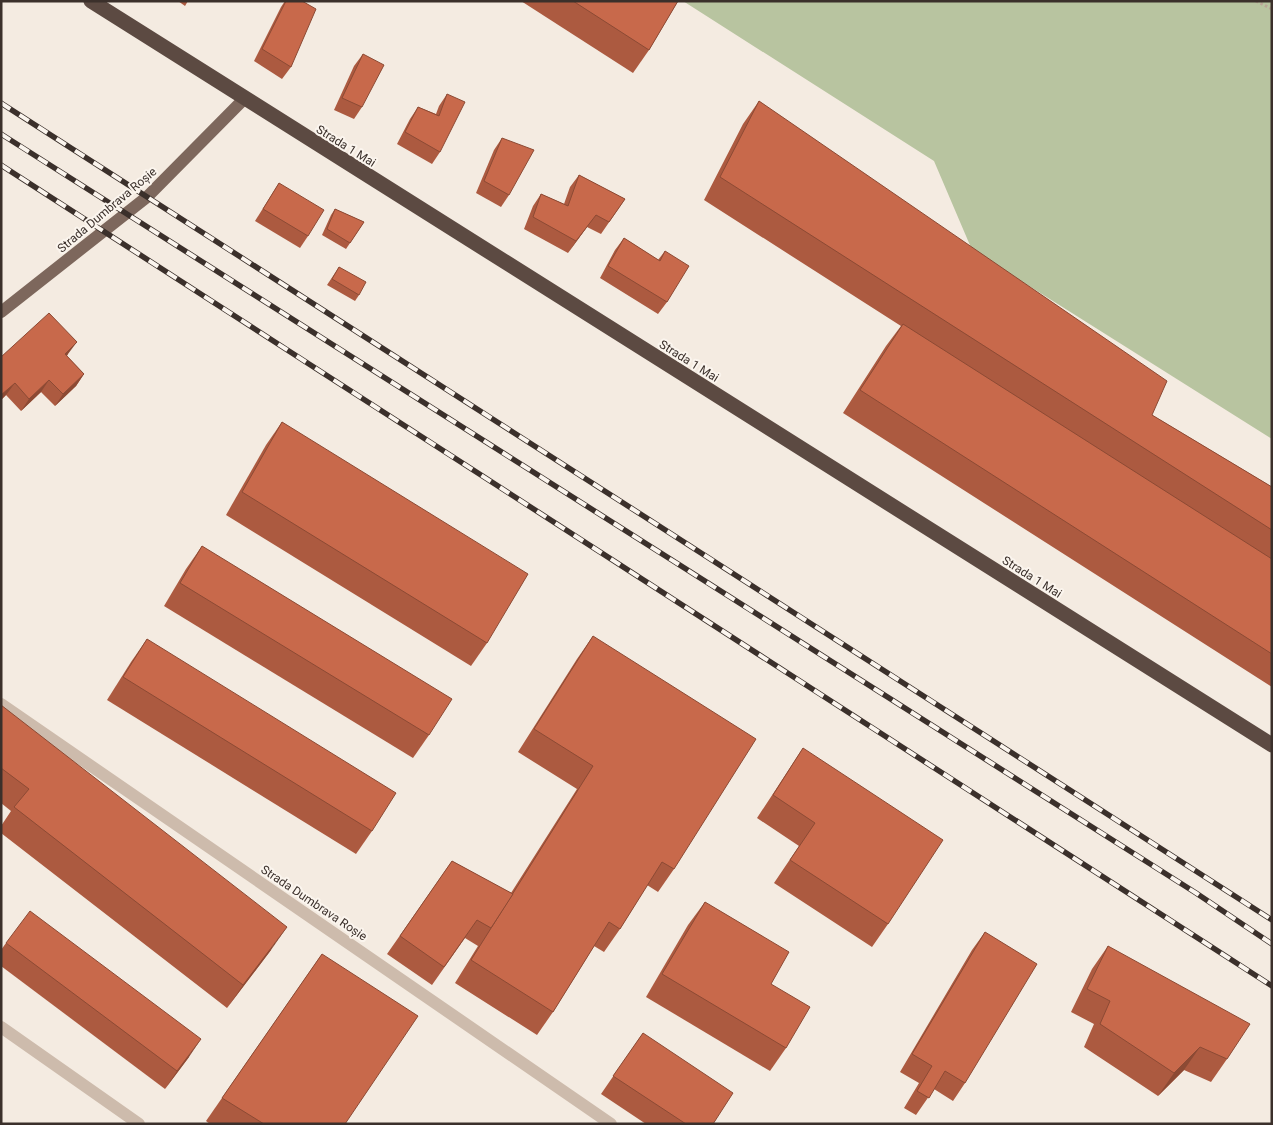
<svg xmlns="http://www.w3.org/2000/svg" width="1273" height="1125" font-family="Roboto,sans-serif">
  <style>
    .green { fill: #b8c4a0 }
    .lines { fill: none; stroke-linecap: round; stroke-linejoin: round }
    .path { stroke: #b9a596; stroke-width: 3; stroke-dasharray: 2.5 2.5; stroke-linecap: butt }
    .minor { stroke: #cdbbac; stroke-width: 12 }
    .major { stroke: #7d675c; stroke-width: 12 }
    .highway { stroke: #5c4a42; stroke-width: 15 }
    .rail-casing { stroke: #3b302b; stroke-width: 5.5 }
    .rail { stroke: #fbf5ee; stroke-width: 4; stroke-dasharray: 11; stroke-linecap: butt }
    .wall { fill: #ac5a40 }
    .shaded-wall { fill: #8c4a34 }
    .building { fill: #c8694b; stroke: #8c4a34 }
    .labels { text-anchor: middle; stroke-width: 4; stroke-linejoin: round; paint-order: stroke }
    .street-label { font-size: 12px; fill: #3b302b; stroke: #fbf5ee }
  </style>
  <rect width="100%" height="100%" fill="#f4ebe1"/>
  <path class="green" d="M683,1H1272V439L972,250L934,161Z"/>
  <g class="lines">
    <path class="path" d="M1256,1L1272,9"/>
    <g class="minor">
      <path d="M1,704L611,1124"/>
      <path d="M1,1027L139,1124"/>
    </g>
    <path class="major" d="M1,312L147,197L244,99"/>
    <path class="highway" d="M91,1L1272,745"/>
    <g class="rail-casing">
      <g id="rail">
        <path d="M1,103L1272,920"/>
        <path d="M1,134L1196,893L1272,944"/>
        <path d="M1,165L1272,986"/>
      </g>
    </g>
    <use href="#rail" class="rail"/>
  </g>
  <g class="wall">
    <path d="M178,1H188L185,6Z"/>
    <path d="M285,1H302L291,67L282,79L254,61L281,7Z"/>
    <path d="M521,1H678L649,50L633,73Z"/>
    <path d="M363,54L362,107L354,119L334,110L354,66Z"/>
    <path d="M447,94L440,152L432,164L397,144L410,119L418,107L436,114L439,106Z"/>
    <path d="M759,101L1152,415L1272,487V687L843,413L886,346L901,326L704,200L743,124Z"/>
    <path d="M502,138L509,195L501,207L476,193L494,150Z"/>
    <path d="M579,175L625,199L601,234L587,227L568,253L524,229L533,206L541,194L564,204L570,187Z"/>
    <path d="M279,183L308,236L300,248L255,221Z"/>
    <path d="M335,209L364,222L346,249L322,235L331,215Z"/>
    <path d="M624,238L658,260L665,251L667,302L658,314L600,278L615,250Z"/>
    <path d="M339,267L359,295L355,301L327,285Z"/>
    <path d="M68,354L67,356L84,374L76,386L55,406L41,392L21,411L6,395L1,400V357Z"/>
    <path d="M282,422L487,643L471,666L226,515L266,445Z"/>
    <path d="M202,546L429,735L413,758L164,606L186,569Z"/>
    <path d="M593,636L674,869L658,892L647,885L620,929L604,952L594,946L553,1012L537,1035L455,983L478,946L465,938L432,985L387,954L452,861L511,893L577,789L518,752L577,659Z"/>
    <path d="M147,639L372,831L356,854L107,700L131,662Z"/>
    <path d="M1,705L271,950L227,1008L1,833V826L11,811L1,803Z"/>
    <path d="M803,748L888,924L872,947L774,883L799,846L757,818Z"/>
    <path d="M705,902L771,984L786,1048L770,1071L646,997L688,925Z"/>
    <path d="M985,932L965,1083L953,1101L934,1089L916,1115L904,1108L919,1083L900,1072L972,950Z"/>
    <path d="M6,943L189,1057L165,1089L1,966V950Z"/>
    <path d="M1108,946L1227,1059L1211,1082L1184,1070L1158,1096L1084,1047L1094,1024L1071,1012L1092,969Z"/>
    <path d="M322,954L345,1124H210L206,1121Z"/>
    <path d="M643,1033L713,1124H646L601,1094Z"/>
  </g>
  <g class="shaded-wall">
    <path d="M596,215L587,227L568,253L576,241Z"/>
    <path d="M77,342L68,354L57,366L65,354Z"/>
    <path d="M84,374L76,386L55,406L63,394Z"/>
    <path d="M49,380L41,392L21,411L29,399Z"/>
    <path d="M15,383L6,395L1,400V395Z"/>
    <path d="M287,927L271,950L227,1008L243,985Z"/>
    <path d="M201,1039L189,1057L165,1089L177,1071Z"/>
    <path d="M1200,1047L1184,1070L1158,1096L1174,1073Z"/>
  </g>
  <g class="building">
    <path d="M286,1H302L316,9L291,67L262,49Z"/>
    <path d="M573,1H678L649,50Z"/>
    <path d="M363,54L384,65L362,107L342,98Z"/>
    <path d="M447,94L465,102L440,152L405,132L418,107L439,116Z"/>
    <path d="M759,101L1167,381L1152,415L1272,487V530L720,177Z"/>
    <path d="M502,138L534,150L509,195L484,181Z"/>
    <path d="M579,175L625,199L609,222L596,215L576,241L533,217L541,194L568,206Z"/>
    <path d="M279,183L324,210L308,236L263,209Z"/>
    <path d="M335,209L364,222L350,243L327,229Z"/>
    <path d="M624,238L660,261L665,251L689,266L667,302L608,266Z"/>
    <path d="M339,267L366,282L359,295L332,279Z"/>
    <path d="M49,313L77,342L65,354L84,374L63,394L49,380L29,399L15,383L1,395V357Z"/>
    <path d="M903,324L1272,559V654L860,390Z"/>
    <path d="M282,422L528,574L487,643L242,492Z"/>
    <path d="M202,546L452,699L429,735L180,583Z"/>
    <path d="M593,636L756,739L674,869L662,862L620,929L609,922L553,1012L471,960L593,766L534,729Z"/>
    <path d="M147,639L396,793L372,831L123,677Z"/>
    <path d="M1,705L287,927L243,985L14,807L29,789L1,768Z"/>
    <path d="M803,748L943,840L888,924L790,860L815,823L773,795Z"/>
    <path d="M452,861L513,894L491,928L477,920L444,967L400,936Z"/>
    <path d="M705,902L789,952L771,984L810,1007L786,1048L662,974Z"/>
    <path d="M30,911L201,1039L177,1071L6,943Z"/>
    <path d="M985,932L1037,964L965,1083L945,1071L929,1098L917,1091L932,1066L912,1054Z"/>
    <path d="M1108,946L1250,1024L1227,1059L1200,1047L1174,1073L1100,1024L1110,1001L1087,989Z"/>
    <path d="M322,954L418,1016L345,1124H264L222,1098Z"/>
    <path d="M643,1033L733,1093L713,1124H686L613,1076Z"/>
  </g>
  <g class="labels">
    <g class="street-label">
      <text transform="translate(346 146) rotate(32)" y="4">Strada 1 Mai</text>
      <text transform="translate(107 210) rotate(-40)" y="4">Strada Dumbrava Roșie</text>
      <text transform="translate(689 361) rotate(32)" y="4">Strada 1 Mai</text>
      <text transform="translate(1032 577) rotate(32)" y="4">Strada 1 Mai</text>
      <text transform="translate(314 903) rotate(34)" y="4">Strada Dumbrava Roșie</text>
    </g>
  </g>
  <rect width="1273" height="1125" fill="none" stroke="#3b302b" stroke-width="5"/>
</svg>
